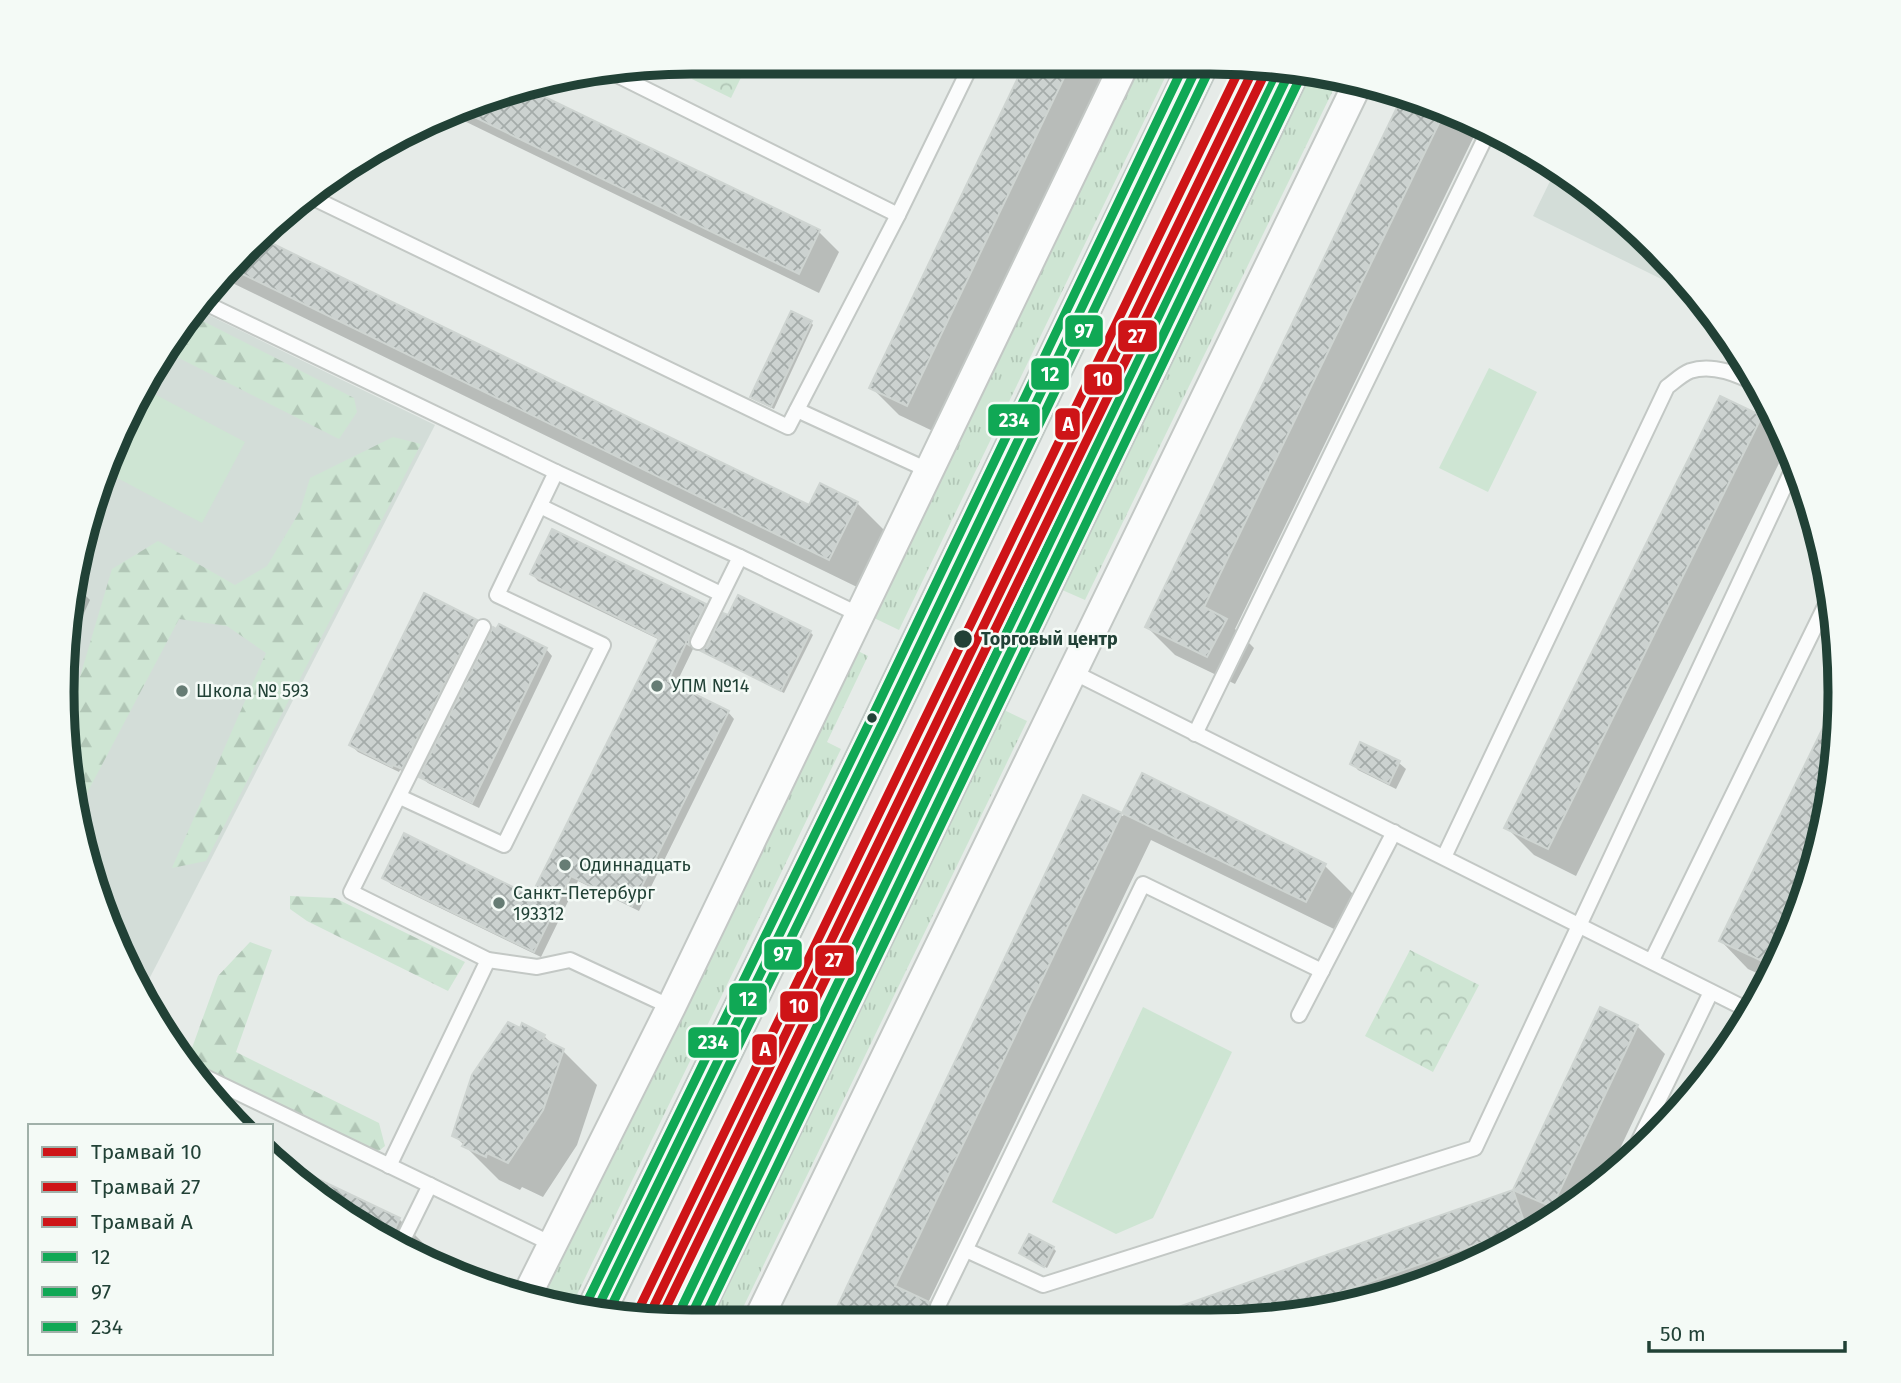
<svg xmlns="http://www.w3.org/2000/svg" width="1901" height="1383" font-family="'Fira Sans',sans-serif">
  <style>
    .built { fill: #d3ddd8 }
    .grass { fill: url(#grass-tufts) }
    .forest { fill: url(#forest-firs) }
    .park { fill: url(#park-crowns) }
    .garden { fill: #cee5d3 }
    .shadow { fill: #0003 }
    .building { fill: url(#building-cross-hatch); stroke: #ced4d1; stroke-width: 2 }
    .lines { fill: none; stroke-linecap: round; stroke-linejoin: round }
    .lane-casing { stroke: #c3c8c5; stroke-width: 18 }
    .street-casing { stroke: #c3c8c5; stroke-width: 32 }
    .secondary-casing { stroke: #c1c9c5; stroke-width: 42 }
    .lane { stroke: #fbfcfc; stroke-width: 14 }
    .street { stroke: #fbfcfc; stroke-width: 28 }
    .secondary { stroke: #fbfcfc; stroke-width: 38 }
    .bus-1-casing { stroke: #f4faf6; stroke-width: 14 }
    .bus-2-casing { stroke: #f4faf6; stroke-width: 14 }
    .bus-3-casing { stroke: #f4faf6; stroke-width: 14 }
    .bus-1 { stroke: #10a855; stroke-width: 9 }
    .bus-2 { stroke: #10a855; stroke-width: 9 }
    .bus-3 { stroke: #10a855; stroke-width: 9 }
    .tram-1-casing { stroke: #f4faf6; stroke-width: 14 }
    .tram-2-casing { stroke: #f4faf6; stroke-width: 14 }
    .tram-3-casing { stroke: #f4faf6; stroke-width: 14 }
    .tram-1 { stroke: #ce1417; stroke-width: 9 }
    .tram-2 { stroke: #ce1417; stroke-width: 9 }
    .tram-3 { stroke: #ce1417; stroke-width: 9 }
    .stop-dot { fill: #214136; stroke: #f4faf6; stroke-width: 2.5 }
    .poi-dot { fill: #667c74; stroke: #f4faf6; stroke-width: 2.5 }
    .labels { text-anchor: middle; stroke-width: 5; stroke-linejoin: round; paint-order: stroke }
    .stop-label { font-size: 18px; font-weight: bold; fill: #214136; stroke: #f4faf6; text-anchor: start }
    .poi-label { font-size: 18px; fill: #214136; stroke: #f4faf6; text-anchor: start }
    .rim { fill: none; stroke: #214136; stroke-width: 9 }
    .line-badge { stroke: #f4faf6; stroke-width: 2.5 }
    .badge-label { font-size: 19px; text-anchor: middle; font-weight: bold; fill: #fff }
  </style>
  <defs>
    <pattern id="grass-tufts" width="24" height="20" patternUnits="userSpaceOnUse" patternTransform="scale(1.75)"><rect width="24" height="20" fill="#cee5d3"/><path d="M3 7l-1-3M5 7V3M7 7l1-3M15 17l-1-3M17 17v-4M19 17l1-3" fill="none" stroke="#b1c6b6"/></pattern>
    <pattern id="forest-firs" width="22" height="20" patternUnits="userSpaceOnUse" patternTransform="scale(1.75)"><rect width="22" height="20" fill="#cee5d3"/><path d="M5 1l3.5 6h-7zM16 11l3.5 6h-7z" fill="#b1c6b6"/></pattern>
    <pattern id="park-crowns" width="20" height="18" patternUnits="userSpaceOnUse" patternTransform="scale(1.75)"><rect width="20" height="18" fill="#cee5d3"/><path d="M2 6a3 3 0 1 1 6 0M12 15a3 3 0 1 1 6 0" fill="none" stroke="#b1c6b6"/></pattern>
    <pattern id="building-cross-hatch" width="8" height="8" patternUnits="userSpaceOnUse" patternTransform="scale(1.75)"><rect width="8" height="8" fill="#ccd2d0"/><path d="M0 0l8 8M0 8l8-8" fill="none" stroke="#a5acaa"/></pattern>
  </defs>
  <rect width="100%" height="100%" fill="#e6ebe8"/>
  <g class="built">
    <path d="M842,61H874L868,74Z"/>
    <path d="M1555,171L1684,276L1698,297L1533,216Z"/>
    <path d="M196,309L435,425L144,989L109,933L67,773V609L126,413Z"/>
  </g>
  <g class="grass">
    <path d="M1140,61H1173L899,630L872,617Z"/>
    <path d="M1310,71L1340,76L1085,600L1060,589Z"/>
    <path d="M856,650L868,656L827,742L841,749L571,1307L541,1302Z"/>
    <path d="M1002,709L1027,721L737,1320H706Z"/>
  </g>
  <g class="forest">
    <path d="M191,315L354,398L357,412L339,439L167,352Z"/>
    <path d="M393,437L421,444L206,861L172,868L266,653L227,626L179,619L86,795L79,819L67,773V709L79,680L112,569L158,541L235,585L267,566L300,511L310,478Z"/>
    <path d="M290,896L335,898L465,962L448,991L307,921L290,909Z"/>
    <path d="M250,942L272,950L236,1052L379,1123L385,1146L374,1155L188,1059L218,976Z"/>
  </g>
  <g class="park">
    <path d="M692,61H749L731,98L663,65Z"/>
    <path d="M1410,950L1479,985L1433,1072L1365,1036Z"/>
  </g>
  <g class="garden">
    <path d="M1489,368L1537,392L1488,492L1439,468Z"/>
    <path d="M143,388L245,442L202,523L108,473L126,413Z"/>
    <path d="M1143,1007L1232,1052L1153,1218L1116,1234L1052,1202Z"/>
  </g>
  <g class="shadow">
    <path d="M1028,61H1113L935,432L899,415L871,387Z"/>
    <path d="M520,87L819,232L839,252L819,293L454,116Z"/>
    <path d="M1403,100L1478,128L1235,629L1254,648L1235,684L1175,655L1147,627Z"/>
    <path d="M260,239L810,507L857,503L885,531L857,587L218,276Z"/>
    <path d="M811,322L813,325L774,409L755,400L752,397Z"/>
    <path d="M1761,417L1785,441L1787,447L1576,876L1534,855L1506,827Z"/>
    <path d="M532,574L705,606L712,612L695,645V650L693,649L675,686L728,712L734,719L639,911L578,881L541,957L391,884L384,877L532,898L660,640L538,581Z"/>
    <path d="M74,584L90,600L67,650V609Z"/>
    <path d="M476,621L483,628L409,774L400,770L399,772L358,752L351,745Z"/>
    <path d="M810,632L813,635L784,693L706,653Z"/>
    <path d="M546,649L552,656L479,808L428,783L421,777Z"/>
    <path d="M1837,703L1838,733L1818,855L1770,979L1748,969L1721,941Z"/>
    <path d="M1361,744L1399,763L1406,769L1396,789L1358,770L1352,763Z"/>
    <path d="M1143,776L1325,866L1353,894L1334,929L1151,840L928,1303L941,1316L947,1313L959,1318L852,1319L839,1307L1084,797L1123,816Z"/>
    <path d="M1600,1009L1637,1026L1665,1054L1606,1178L1546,1218L1539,1215L1541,1221L1488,1257L1292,1316L1154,1317L1514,1191Z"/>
    <path d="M544,1036L555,1047L563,1051L597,1085L577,1145L543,1197L522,1187L520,1190L499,1180L454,1135Z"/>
    <path d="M274,1159L399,1219L427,1247L421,1260L308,1191Z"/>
    <path d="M1053,1248L1056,1251L1047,1268L1021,1253Z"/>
  </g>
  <g class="building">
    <path d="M1026,61H1072L907,406L869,388Z"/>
    <path d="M522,86L820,230L799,274L464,112Z"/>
    <path d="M1401,99L1443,115L1204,607L1227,619L1207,657L1145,627Z"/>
    <path d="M261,238L809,505L820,483L858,502L829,560L228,267Z"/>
    <path d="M791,311L812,321L771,407L750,397Z"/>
    <path d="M1720,396L1762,416L1548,849L1504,828Z"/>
    <path d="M552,529L706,604L689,638V645L686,643L668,681L729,711L632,906L571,876L534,952L382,878L404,833L531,896L659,638L530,574Z"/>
    <path d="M424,593L477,620L402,769L393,765L392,767L349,745Z"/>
    <path d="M738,595L811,631L781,691L701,651L707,646L723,613L728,615Z"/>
    <path d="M499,624L547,648L472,803L419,777L493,627L496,629Z"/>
    <path d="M1837,699L1838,733L1820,844L1762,961L1719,941Z"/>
    <path d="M1360,742L1400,761L1389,784L1350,764Z"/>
    <path d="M1142,773L1326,864L1306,902L1122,813Z"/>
    <path d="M1083,795L1122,813L895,1286L929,1302L930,1311L934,1315L943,1314L947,1310L964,1318L863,1319L837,1307Z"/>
    <path d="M1600,1007L1638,1025L1552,1207L1513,1190Z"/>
    <path d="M508,1022L520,1028L522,1023L545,1035L543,1039L564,1049L543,1110L508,1163L487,1153L486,1157L462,1146L465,1142L452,1136L472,1075Z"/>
    <path d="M301,1171L400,1218L389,1242L308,1191L296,1180Z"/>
    <path d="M1513,1190L1526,1227L1272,1316L1159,1317L1158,1314Z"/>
    <path d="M1029,1234L1054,1247L1044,1267L1019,1253Z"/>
  </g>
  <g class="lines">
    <g class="lane-casing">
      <g id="lane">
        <path d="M611,72L898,215"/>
        <path d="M309,196L788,427L898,215L973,61"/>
        <path d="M201,301L556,472L740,557L860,615"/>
        <path d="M797,410L930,471"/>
        <path d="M540,506L721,594"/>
        <path d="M483,627L351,892L488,960L537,967L570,960L671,1007"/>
        <path d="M698,642L740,557"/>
        <path d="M1073,672L1750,1011"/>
        <path d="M1195,734L1488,132"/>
        <path d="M400,797L504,845L603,645L497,595L556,472"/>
        <path d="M1444,857L1667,387C1674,382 1682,374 1690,371C1713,363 1739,375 1759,385"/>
        <path d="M1652,960L1831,594"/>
        <path d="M1299,1015L1394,832"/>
        <path d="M197,1073L552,1244"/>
        <path d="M1629,1161L1711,992"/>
        <path d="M389,1166L488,960"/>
        <path d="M399,1248L430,1185"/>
        <path d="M966,1250L1043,1285L1475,1148L1795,464"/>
        <path d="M938,1306L1143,884L1322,971"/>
      </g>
    </g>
    <g class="street-casing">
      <g id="street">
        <path d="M525,1299L671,1007L1126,61"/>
        <path d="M758,1320L1358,83"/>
      </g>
    </g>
    <g class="secondary-casing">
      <g id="secondary">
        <path d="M596,1311L883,722L1200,61"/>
        <path d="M689,1320L1291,69"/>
      </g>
    </g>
    <use href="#lane" class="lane"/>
    <use href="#street" class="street"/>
    <use href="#secondary" class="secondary"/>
    <g class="bus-1-casing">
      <g id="bus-1">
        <path d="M596,1311L883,722L1200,61"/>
        <path d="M689,1320L1291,69"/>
      </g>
    </g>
    <g class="bus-2-casing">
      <g id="bus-2">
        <path d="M608,1313L894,727L1211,66"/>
        <path d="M703,1320L1302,74"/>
      </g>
    </g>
    <g class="bus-3-casing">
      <g id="bus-3">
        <path d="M585,1306L872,717L1186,61"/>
        <path d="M678,1315L1278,68"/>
      </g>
    </g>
    <use href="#bus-1" class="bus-1"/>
    <use href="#bus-2" class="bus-2"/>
    <use href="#bus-3" class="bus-3"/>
    <g class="tram-1-casing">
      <path id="tram-1" d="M647,1320L1255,66"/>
    </g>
    <g class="tram-2-casing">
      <path id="tram-2" d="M660,1320L1266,71"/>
    </g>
    <g class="tram-3-casing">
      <path id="tram-3" d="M636,1315L1242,64"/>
    </g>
    <use href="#tram-1" class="tram-1"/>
    <use href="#tram-2" class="tram-2"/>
    <use href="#tram-3" class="tram-3"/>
  </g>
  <g class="stop-dot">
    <circle cx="963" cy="639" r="10"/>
    <circle cx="872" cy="718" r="6"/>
  </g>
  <g class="poi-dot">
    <circle cx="657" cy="686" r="7"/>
    <circle cx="182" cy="691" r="7"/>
    <circle cx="565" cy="865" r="7"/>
    <circle cx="499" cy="903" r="7"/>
  </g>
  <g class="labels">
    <g class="stop-label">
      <text x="981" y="645">Торговый центр</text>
    </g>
    <g class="poi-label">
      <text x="671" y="692">УПМ №14</text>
      <text x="196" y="697">Школа № 593</text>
      <text x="579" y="871">Одиннадцать</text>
      <text x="513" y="899">Санкт-Петербург<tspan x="513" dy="21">193312</tspan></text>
    </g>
  </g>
  <path d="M0 0H1901V1383H0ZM692 74H1210A618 618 0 0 1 1828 692V692A618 618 0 0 1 1210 1310H692A618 618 0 0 1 74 692V692A618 618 0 0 1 692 74Z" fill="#f4faf6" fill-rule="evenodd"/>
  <path class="rim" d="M692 74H1210A618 618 0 0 1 1828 692V692A618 618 0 0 1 1210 1310H692A618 618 0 0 1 74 692V692A618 618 0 0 1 692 74Z"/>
  <g class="line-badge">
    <rect x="1064" y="314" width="40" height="34" rx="7" fill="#10a855"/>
    <rect x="1117" y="319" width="41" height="34" rx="7" fill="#ce1417"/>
    <rect x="1030" y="357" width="40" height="34" rx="7" fill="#10a855"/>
    <rect x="1083" y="363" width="40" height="33" rx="7" fill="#ce1417"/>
    <rect x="987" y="403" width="54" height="34" rx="7" fill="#10a855"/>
    <rect x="1054" y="407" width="27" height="34" rx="7" fill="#ce1417"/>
    <rect x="763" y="938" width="40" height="33" rx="7" fill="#10a855"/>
    <rect x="814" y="944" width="41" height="33" rx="7" fill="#ce1417"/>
    <rect x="728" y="982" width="40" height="34" rx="7" fill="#10a855"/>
    <rect x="779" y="990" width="40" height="33" rx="7" fill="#ce1417"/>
    <rect x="687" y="1026" width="53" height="33" rx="7" fill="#10a855"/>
    <rect x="751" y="1033" width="27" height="33" rx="7" fill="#ce1417"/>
  </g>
  <g class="badge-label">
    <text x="1084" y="338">97</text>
    <text x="1137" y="343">27</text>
    <text x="1050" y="381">12</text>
    <text x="1103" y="386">10</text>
    <text x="1014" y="427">234</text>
    <text x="1068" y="431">А</text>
    <text x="783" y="961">97</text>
    <text x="834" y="967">27</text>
    <text x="748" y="1006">12</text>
    <text x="799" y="1013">10</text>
    <text x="713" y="1049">234</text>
    <text x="765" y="1056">А</text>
  </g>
  <rect x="28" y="1124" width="245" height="231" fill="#f4faf6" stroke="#a0b0a9" stroke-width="2"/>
  <rect x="42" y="1147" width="35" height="10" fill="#ce1417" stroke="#a0b0a9" stroke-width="2"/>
  <text x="91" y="1159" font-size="21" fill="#214136">Трамвай 10</text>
  <rect x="42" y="1182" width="35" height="10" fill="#ce1417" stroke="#a0b0a9" stroke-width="2"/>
  <text x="91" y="1194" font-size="21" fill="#214136">Трамвай 27</text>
  <rect x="42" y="1217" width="35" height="10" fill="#ce1417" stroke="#a0b0a9" stroke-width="2"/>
  <text x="91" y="1229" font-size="21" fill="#214136">Трамвай А</text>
  <rect x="42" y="1252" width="35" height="10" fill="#10a855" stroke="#a0b0a9" stroke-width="2"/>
  <text x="91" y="1264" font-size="21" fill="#214136">12</text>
  <rect x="42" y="1287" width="35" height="10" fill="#10a855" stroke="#a0b0a9" stroke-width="2"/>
  <text x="91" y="1299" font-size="21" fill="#214136">97</text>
  <rect x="42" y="1322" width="35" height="10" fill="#10a855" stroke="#a0b0a9" stroke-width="2"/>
  <text x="91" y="1334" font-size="21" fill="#214136">234</text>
  <path d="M1649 1341v10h196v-10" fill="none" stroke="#214136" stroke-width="3.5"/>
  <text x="1660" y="1341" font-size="21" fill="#214136" stroke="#f4faf6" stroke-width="5" paint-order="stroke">50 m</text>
</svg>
